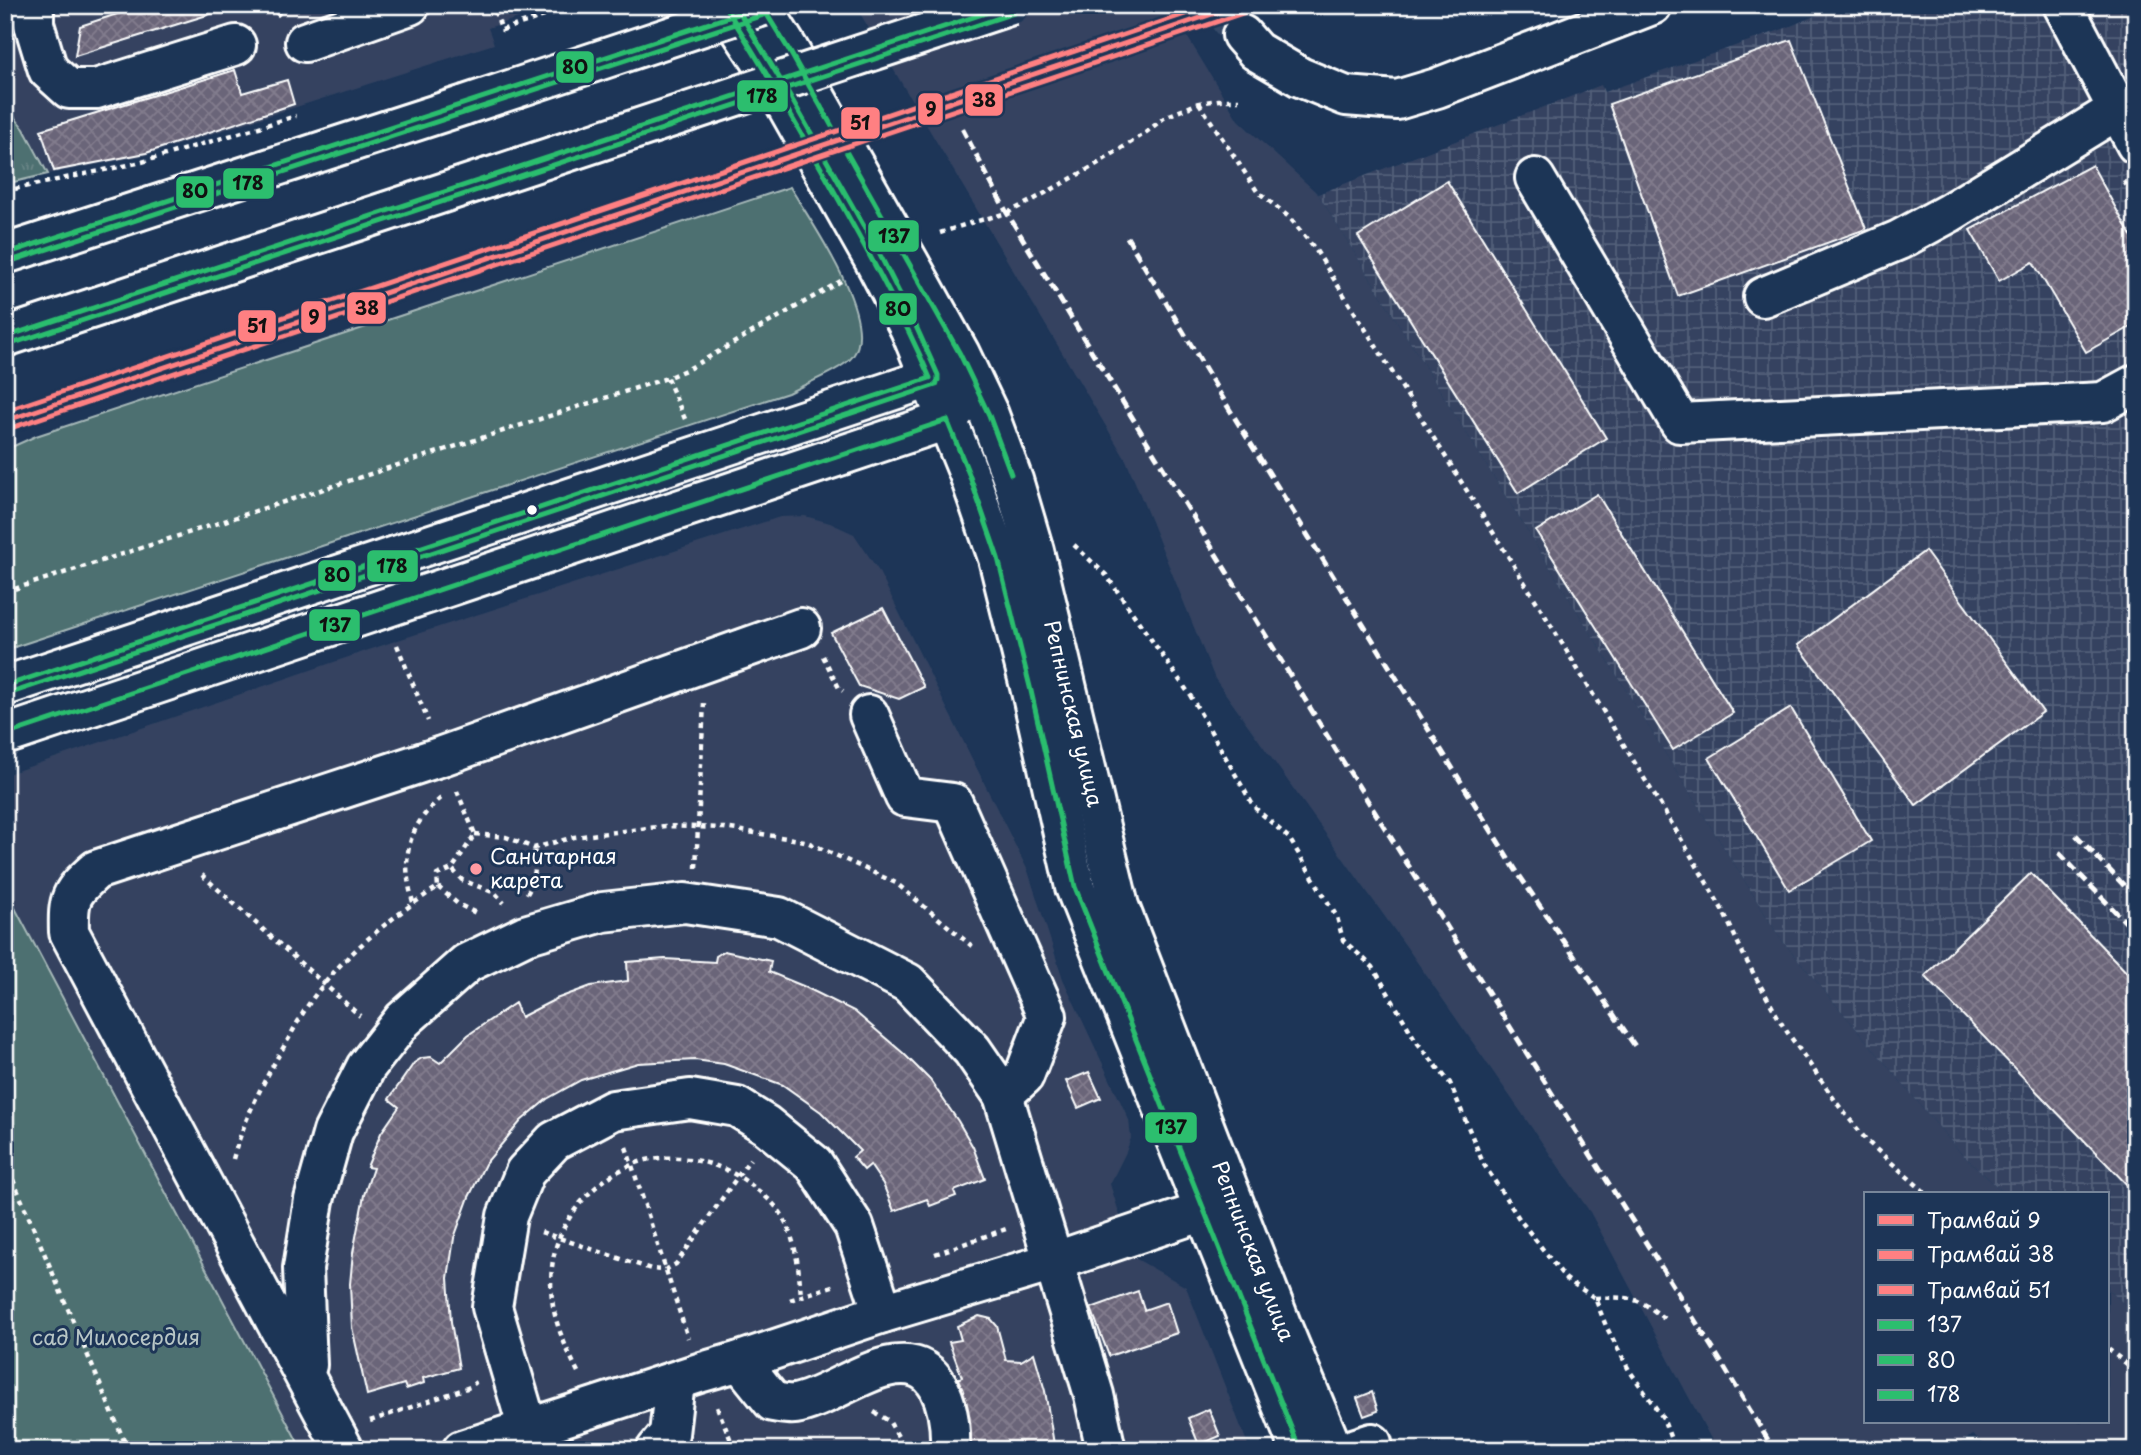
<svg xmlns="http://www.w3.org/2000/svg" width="2141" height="1455" font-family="'Playpen Sans',sans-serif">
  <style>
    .built { fill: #344361 }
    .industrial { fill: url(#industrial-grid) }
    .grass { fill: url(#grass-tufts); stroke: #a6b8b8; stroke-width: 2 }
    .park { fill: #4e7071; stroke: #a6b8b8; stroke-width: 2 }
    .building { fill: url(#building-cross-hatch); stroke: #fff; stroke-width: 2 }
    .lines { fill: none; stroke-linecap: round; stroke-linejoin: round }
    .minor-tunnel { stroke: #344968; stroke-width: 38; stroke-dasharray: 38 19; stroke-linecap: butt }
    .minor-casing { stroke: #fff; stroke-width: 44 }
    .major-casing { stroke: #fff; stroke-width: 44 }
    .path { stroke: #fff; stroke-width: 4.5; stroke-dasharray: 5 5; stroke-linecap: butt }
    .minor { stroke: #1d3557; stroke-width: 38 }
    .major { stroke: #1d3557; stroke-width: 38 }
    .rail { stroke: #fff; stroke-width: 5; stroke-dasharray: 10 5; stroke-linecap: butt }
    .major-bridge-casing { stroke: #fff; stroke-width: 44; stroke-linecap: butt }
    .major-bridge { stroke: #1d3557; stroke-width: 38 }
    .bus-1-casing { stroke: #1d3557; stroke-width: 10 }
    .bus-2-casing { stroke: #1d3557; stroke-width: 10 }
    .bus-3-casing { stroke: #1d3557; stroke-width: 10 }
    .bus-1 { stroke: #2cbe6e; stroke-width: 5 }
    .bus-2 { stroke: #2cbe6e; stroke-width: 5 }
    .bus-3 { stroke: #2cbe6e; stroke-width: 5 }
    .tram-1-casing { stroke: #1d3557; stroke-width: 10 }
    .tram-2-casing { stroke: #1d3557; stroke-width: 10 }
    .tram-3-casing { stroke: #1d3557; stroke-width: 10 }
    .tram-1 { stroke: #ff8082; stroke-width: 5 }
    .tram-2 { stroke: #ff8082; stroke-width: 5 }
    .tram-3 { stroke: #ff8082; stroke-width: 5 }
    .bus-dot { fill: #fff; stroke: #1d3557; stroke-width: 2.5 }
    .poi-dot { fill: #ff9aa2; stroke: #1d3557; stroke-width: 2.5 }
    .labels { text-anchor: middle; stroke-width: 6; stroke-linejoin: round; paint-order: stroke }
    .street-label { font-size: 21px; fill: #fff; stroke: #1d3557 }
    .poi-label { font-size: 21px; fill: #fff; stroke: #1d3557; text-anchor: start }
    .park-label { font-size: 21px; fill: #b8c6c6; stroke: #1d3557 }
    .line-badge { stroke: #1d3557; stroke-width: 2.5 }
    .pale-badge-label { font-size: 19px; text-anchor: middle; font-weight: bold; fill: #111 }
  </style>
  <defs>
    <pattern id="industrial-grid" width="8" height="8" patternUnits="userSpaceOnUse" patternTransform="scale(1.75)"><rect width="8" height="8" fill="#344361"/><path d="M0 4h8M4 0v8" fill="none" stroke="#525f79"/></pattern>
    <pattern id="grass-tufts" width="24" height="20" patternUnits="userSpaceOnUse" patternTransform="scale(1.75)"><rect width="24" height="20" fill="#4e7071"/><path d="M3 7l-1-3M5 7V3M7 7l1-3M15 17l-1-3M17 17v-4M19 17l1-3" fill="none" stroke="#698586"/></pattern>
    <pattern id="building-cross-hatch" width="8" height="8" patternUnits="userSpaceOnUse" patternTransform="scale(1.75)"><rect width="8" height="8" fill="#6b6579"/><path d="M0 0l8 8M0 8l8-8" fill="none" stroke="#817c8d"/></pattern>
  </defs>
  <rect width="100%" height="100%" fill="#1d3557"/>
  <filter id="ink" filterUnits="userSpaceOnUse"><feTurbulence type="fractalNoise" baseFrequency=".0143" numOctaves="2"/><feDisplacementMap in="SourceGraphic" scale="14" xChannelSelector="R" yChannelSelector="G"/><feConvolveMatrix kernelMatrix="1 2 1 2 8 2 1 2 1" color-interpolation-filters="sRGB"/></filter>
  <g filter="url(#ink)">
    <g class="built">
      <path d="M5,5H557L488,28L494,44L146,155L48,174L24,129L5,105Z"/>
      <path d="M855,5H1168L1238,120L1318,194L1780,938L1959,1151L2005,1194H1866V1422H2108V1289L2136,1315V1450H1993L1972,1435L1952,1450H1717L1590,1212L1408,949L1215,679L1126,460Z"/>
      <path d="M805,516L830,523L854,534L878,570L1028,871L1063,979L1129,1120L1131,1138L1126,1152L1110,1184L1133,1257L1186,1287L1250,1450H302L5,889V775L395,641L780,517Z"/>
    </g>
    <path class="industrial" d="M1840,5H2136V1315L2108,1289V1194H2005L1959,1151L1780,938L1318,194L1601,85L1604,92L1786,28Z"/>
    <path class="grass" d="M5,105L24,129L48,174L5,184Z"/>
    <g class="park">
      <path d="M790,187C810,220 880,319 853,356C844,369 803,385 788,393L5,650V450L36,436Z"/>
      <path d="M5,889L302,1450H5Z"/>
    </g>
    <g class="building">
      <path d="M145,5H213L220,11L75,56L80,26Z"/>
      <path d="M1791,40L1866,229L1678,296L1609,104Z"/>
      <path d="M235,70L242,93L287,80L294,104L146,153L54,171L41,130Z"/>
      <path d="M2092,165L2136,245V324L2086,352L2033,262L1999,281L1970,230Z"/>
      <path d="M1447,181L1606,438L1518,493L1358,236Z"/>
      <path d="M1597,494L1733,713L1673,750L1536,531Z"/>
      <path d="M1925,551L2043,712L1916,805L1798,645Z"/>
      <path d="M883,608L924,687L899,699L859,686L831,633Z"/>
      <path d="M1791,708L1871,841L1789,890L1709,758Z"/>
      <path d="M2031,873L2136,982V1194L1925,976Z"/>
      <path d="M724,951L771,961L769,972L803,986L854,1011L903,1053L930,1080L958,1121L973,1147L985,1179L954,1191L956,1196L930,1206L927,1199L894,1211L883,1184L870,1165L864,1170L853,1157L860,1151L821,1112L783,1085L724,1064L695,1060L638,1063L581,1080L547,1099L521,1121L485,1164L469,1197L454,1238L448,1278L451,1322L459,1368L423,1378L424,1383L406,1389L404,1384L367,1395L352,1327L350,1284L353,1253L364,1195L373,1168L367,1167L381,1133L399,1107L389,1099L414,1063L422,1058L431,1057L440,1063L468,1035L515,1003L521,1017L556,999L591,986L628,981L627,962L665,959L715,962L716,956Z"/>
      <path d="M1089,1072L1101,1098L1078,1108L1066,1081Z"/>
      <path d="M1138,1291L1144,1310L1167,1302L1177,1333L1109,1356L1091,1308Z"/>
      <path d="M979,1316L991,1319L997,1326L1006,1360L1021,1361L1034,1353L1045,1391L1055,1450H961L950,1382L962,1377L949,1342L961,1340L957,1326Z"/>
      <path d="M1372,1392L1378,1411L1364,1416L1357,1398Z"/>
      <path d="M1209,1409L1220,1436L1199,1445L1188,1418Z"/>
    </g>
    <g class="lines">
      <path class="minor-tunnel" d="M1218,5L1242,35"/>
      <g class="minor-casing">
        <g id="minor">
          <path d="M34,5V24L48,70L69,89H96L236,45"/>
          <path d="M724,5L762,62L875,262L910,329L969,474L998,558L1031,691L1075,887L1300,1450"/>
          <path id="s1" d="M761,5L789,50L923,287L960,354L989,415L1013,480L1034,551L1119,906L1282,1327L1333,1450"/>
          <path d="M2063,5L2136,144"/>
          <path d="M1242,35L1256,51L1300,77L1346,96L1397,100L1437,88L1652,5"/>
          <path d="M305,42L410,5"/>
          <path d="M1535,178L1680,423L2103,402L2136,384"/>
          <path d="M1763,297L1899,240L1949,213L2117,110"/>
          <path d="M5,686L930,378L954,382"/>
          <path d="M869,715L905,797L953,803L1047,1016L1024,1076L1003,1095L1094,1395L1106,1450"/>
          <path d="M5,735L947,420L962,403"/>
          <path d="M740,1361L773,1402C780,1403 789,1405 795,1404C836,1398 906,1332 938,1386C948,1405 951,1428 950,1450"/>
          <path d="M307,1365L303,1268L314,1200L333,1132L366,1067L403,1020L467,963L525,935L603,912L685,903L779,917L908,983L972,1050L1003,1095"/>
          <path d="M528,1429L492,1307L507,1216L525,1172L554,1141L613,1110L690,1099L737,1107L766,1125L814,1164L854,1226L883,1313"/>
          <path d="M344,1450L69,932C68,898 70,893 96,870L442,756L801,628"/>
          <path d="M462,1450L702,1372L740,1361L883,1313L1053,1262L1219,1206"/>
          <path d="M656,1450L669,1434L675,1382"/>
          <path d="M1350,1450L1372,1443"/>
        </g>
      </g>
      <g class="major-casing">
        <g id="major">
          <path d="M5,254L465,105"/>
          <path d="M5,337L488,178"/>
        </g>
      </g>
      <g class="path">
        <path d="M269,5L281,17"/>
        <path d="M498,5L493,7L502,30L577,5"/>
        <path d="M1199,103L1257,191L1290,218L1315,249L1337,284L1538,604L1686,847L1723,911L1746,960L1783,1026L1839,1106L1868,1142L1927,1194"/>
        <path d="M2124,181L2136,203"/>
        <path d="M5,191L142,162L296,116"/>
        <path d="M940,233L970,223L1007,213L1031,201L1092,167L1144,134L1165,117L1199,103L1219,100H1239"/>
        <path d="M667,378L685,419"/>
        <path d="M1074,545L1106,575L1190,695L1254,807L1289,838L1337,917L1343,940L1373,967L1416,1041L1450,1083L1483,1163L1520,1220L1566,1279L1595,1298L1606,1326L1629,1370L1663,1418L1675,1450"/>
        <path d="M5,592L667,378L690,368L841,281"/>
        <path d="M397,645L428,721"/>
        <path d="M823,656L839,688L843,691"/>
        <path d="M457,791L475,834L452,869L462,880L495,893L504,903"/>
        <path d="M475,834L506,837L534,848L574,837L665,826L724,828L805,841L896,883L973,947"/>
        <path d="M696,868L704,702"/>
        <path d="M202,875L360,1016"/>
        <path d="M438,887L458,904L478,914"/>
        <path d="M527,894C536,878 536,866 534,848"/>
        <path d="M413,902C401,861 406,827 441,798"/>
        <path d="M626,1147L688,1338"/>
        <path d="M233,1159C245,1116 266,1076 289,1038C299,1019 310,1000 324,984C351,949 401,910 438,887L437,875L452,869"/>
        <path d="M5,1161L128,1450"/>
        <path d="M541,1232L651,1269L665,1270L676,1264L750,1159"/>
        <path d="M935,1254L1006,1229"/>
        <path d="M1595,1298C1633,1297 1637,1296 1667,1321"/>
        <path d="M790,1300L835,1285"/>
        <path d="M2108,1349L2136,1371"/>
        <path d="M578,1372C559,1334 546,1304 553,1260C560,1214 604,1168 651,1159C683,1154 721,1163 747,1182C759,1191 774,1202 782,1215C796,1241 799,1267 801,1297"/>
        <path d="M717,1407L735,1450"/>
        <path d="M874,1412L889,1421L906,1450"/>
        <path d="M370,1421L470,1387L476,1382"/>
      </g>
      <use href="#minor" class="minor"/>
      <use href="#major" class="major"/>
      <g class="rail">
        <path d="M962,128L1007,213L1342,760L1718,1357L1774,1450"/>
        <path d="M1127,237L1228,407L1517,872L1637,1049"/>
        <path d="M2076,835L2136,898"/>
        <path d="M2059,853L2136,933"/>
      </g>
      <g class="major-bridge-casing">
        <g id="major-bridge">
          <path d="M465,105L766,5"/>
          <path d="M488,178L1011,5"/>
        </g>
      </g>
      <use href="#major-bridge" class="major-bridge"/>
      <g class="bus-1-casing">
        <g id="bus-1">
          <path d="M761,5L789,50L960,354L989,415L1011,474"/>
          <path d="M5,735L947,420L969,474L998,558L1031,691L1075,887L1300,1450"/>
        </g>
      </g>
      <g class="bus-2-casing">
        <g id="bus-2">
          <path d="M5,254L765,5"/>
          <path d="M5,337L1010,5"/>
          <path d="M5,686L930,378C901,311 866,248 830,184C796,124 762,64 724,5"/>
        </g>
      </g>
      <g class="bus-3-casing">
        <g id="bus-3">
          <path d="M8,262L769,13"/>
          <path d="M8,345L1014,13"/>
          <path d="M8,694L936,385L938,380V375L915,324L878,251L786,89L735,5"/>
        </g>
      </g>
      <use href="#bus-1" class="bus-1"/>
      <use href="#bus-2" class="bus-2"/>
      <use href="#bus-3" class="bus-3"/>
      <g class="tram-1-casing">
        <path id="tram-1" d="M5,421L1239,5"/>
      </g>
      <g class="tram-2-casing">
        <path id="tram-2" d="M8,429L1243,13"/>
      </g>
      <g class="tram-3-casing">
        <path id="tram-3" d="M5,411L1212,5"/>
      </g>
      <use href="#tram-1" class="tram-1"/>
      <use href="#tram-2" class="tram-2"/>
      <use href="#tram-3" class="tram-3"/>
    </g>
  </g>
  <circle class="bus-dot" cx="532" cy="510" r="6"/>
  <circle class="poi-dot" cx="476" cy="869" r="7"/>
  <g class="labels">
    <g class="street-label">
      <text dy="7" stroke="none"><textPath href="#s1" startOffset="780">Репнинская улица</textPath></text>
      <text dy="7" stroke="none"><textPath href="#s1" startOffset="1348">Репнинская улица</textPath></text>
    </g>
    <g class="poi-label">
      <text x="490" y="864">Санитарная<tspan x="490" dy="24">карета</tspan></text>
    </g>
    <g class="park-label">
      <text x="116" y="1345">сад Милосердия</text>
    </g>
  </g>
  <g class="line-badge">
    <rect x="555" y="50" width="40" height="34" rx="7" fill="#2cbe6e"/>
    <rect x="736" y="79" width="53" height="34" rx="7" fill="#2cbe6e"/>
    <rect x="964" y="83" width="40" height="34" rx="7" fill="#ff8082"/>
    <rect x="917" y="92" width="27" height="34" rx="7" fill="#ff8082"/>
    <rect x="840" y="106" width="41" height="34" rx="7" fill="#ff8082"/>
    <rect x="222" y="167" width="53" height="33" rx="7" fill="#2cbe6e"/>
    <rect x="175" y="175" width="40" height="34" rx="7" fill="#2cbe6e"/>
    <rect x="867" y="219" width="53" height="34" rx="7" fill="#2cbe6e"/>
    <rect x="346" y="291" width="41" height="34" rx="7" fill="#ff8082"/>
    <rect x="878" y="292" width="40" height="34" rx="7" fill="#2cbe6e"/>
    <rect x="300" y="300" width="27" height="34" rx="7" fill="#ff8082"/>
    <rect x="237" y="309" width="40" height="34" rx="7" fill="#ff8082"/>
    <rect x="366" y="549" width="53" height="34" rx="7" fill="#2cbe6e"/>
    <rect x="317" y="559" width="40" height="33" rx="7" fill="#2cbe6e"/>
    <rect x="308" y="608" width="53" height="34" rx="7" fill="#2cbe6e"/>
    <rect x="1144" y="1111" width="54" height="33" rx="7" fill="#2cbe6e"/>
  </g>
  <g class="pale-badge-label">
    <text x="575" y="74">80</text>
    <text x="762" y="103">178</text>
    <text x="984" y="107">38</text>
    <text x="931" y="116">9</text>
    <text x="860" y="130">51</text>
    <text x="248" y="190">178</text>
    <text x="195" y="198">80</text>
    <text x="894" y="243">137</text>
    <text x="367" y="315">38</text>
    <text x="898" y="316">80</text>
    <text x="314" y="324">9</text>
    <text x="257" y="333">51</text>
    <text x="392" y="573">178</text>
    <text x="337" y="582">80</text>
    <text x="335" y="632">137</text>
    <text x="1171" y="1134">137</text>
  </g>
  <rect width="2141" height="1455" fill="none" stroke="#1d3557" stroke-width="28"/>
  <rect x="14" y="14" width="2113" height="1427" fill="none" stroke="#fff" stroke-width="2.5" filter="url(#ink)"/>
  <rect x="1864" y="1192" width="245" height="231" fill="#1d3557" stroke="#77869a" stroke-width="2"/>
  <rect x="1878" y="1215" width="35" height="10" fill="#ff8082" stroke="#77869a" stroke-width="2"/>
  <text x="1927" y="1228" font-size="21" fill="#ffffff">Трамвай 9</text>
  <rect x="1878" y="1250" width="35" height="10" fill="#ff8082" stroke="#77869a" stroke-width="2"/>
  <text x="1927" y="1262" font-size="21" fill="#ffffff">Трамвай 38</text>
  <rect x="1878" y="1285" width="35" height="10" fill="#ff8082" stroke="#77869a" stroke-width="2"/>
  <text x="1927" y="1298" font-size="21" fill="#ffffff">Трамвай 51</text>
  <rect x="1878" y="1320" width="35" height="10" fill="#2cbe6e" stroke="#77869a" stroke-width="2"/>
  <text x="1927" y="1332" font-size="21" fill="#ffffff">137</text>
  <rect x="1878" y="1355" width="35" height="10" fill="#2cbe6e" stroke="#77869a" stroke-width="2"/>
  <text x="1927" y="1368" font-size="21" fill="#ffffff">80</text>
  <rect x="1878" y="1390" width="35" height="10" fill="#2cbe6e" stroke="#77869a" stroke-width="2"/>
  <text x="1927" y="1402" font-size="21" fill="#ffffff">178</text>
</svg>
